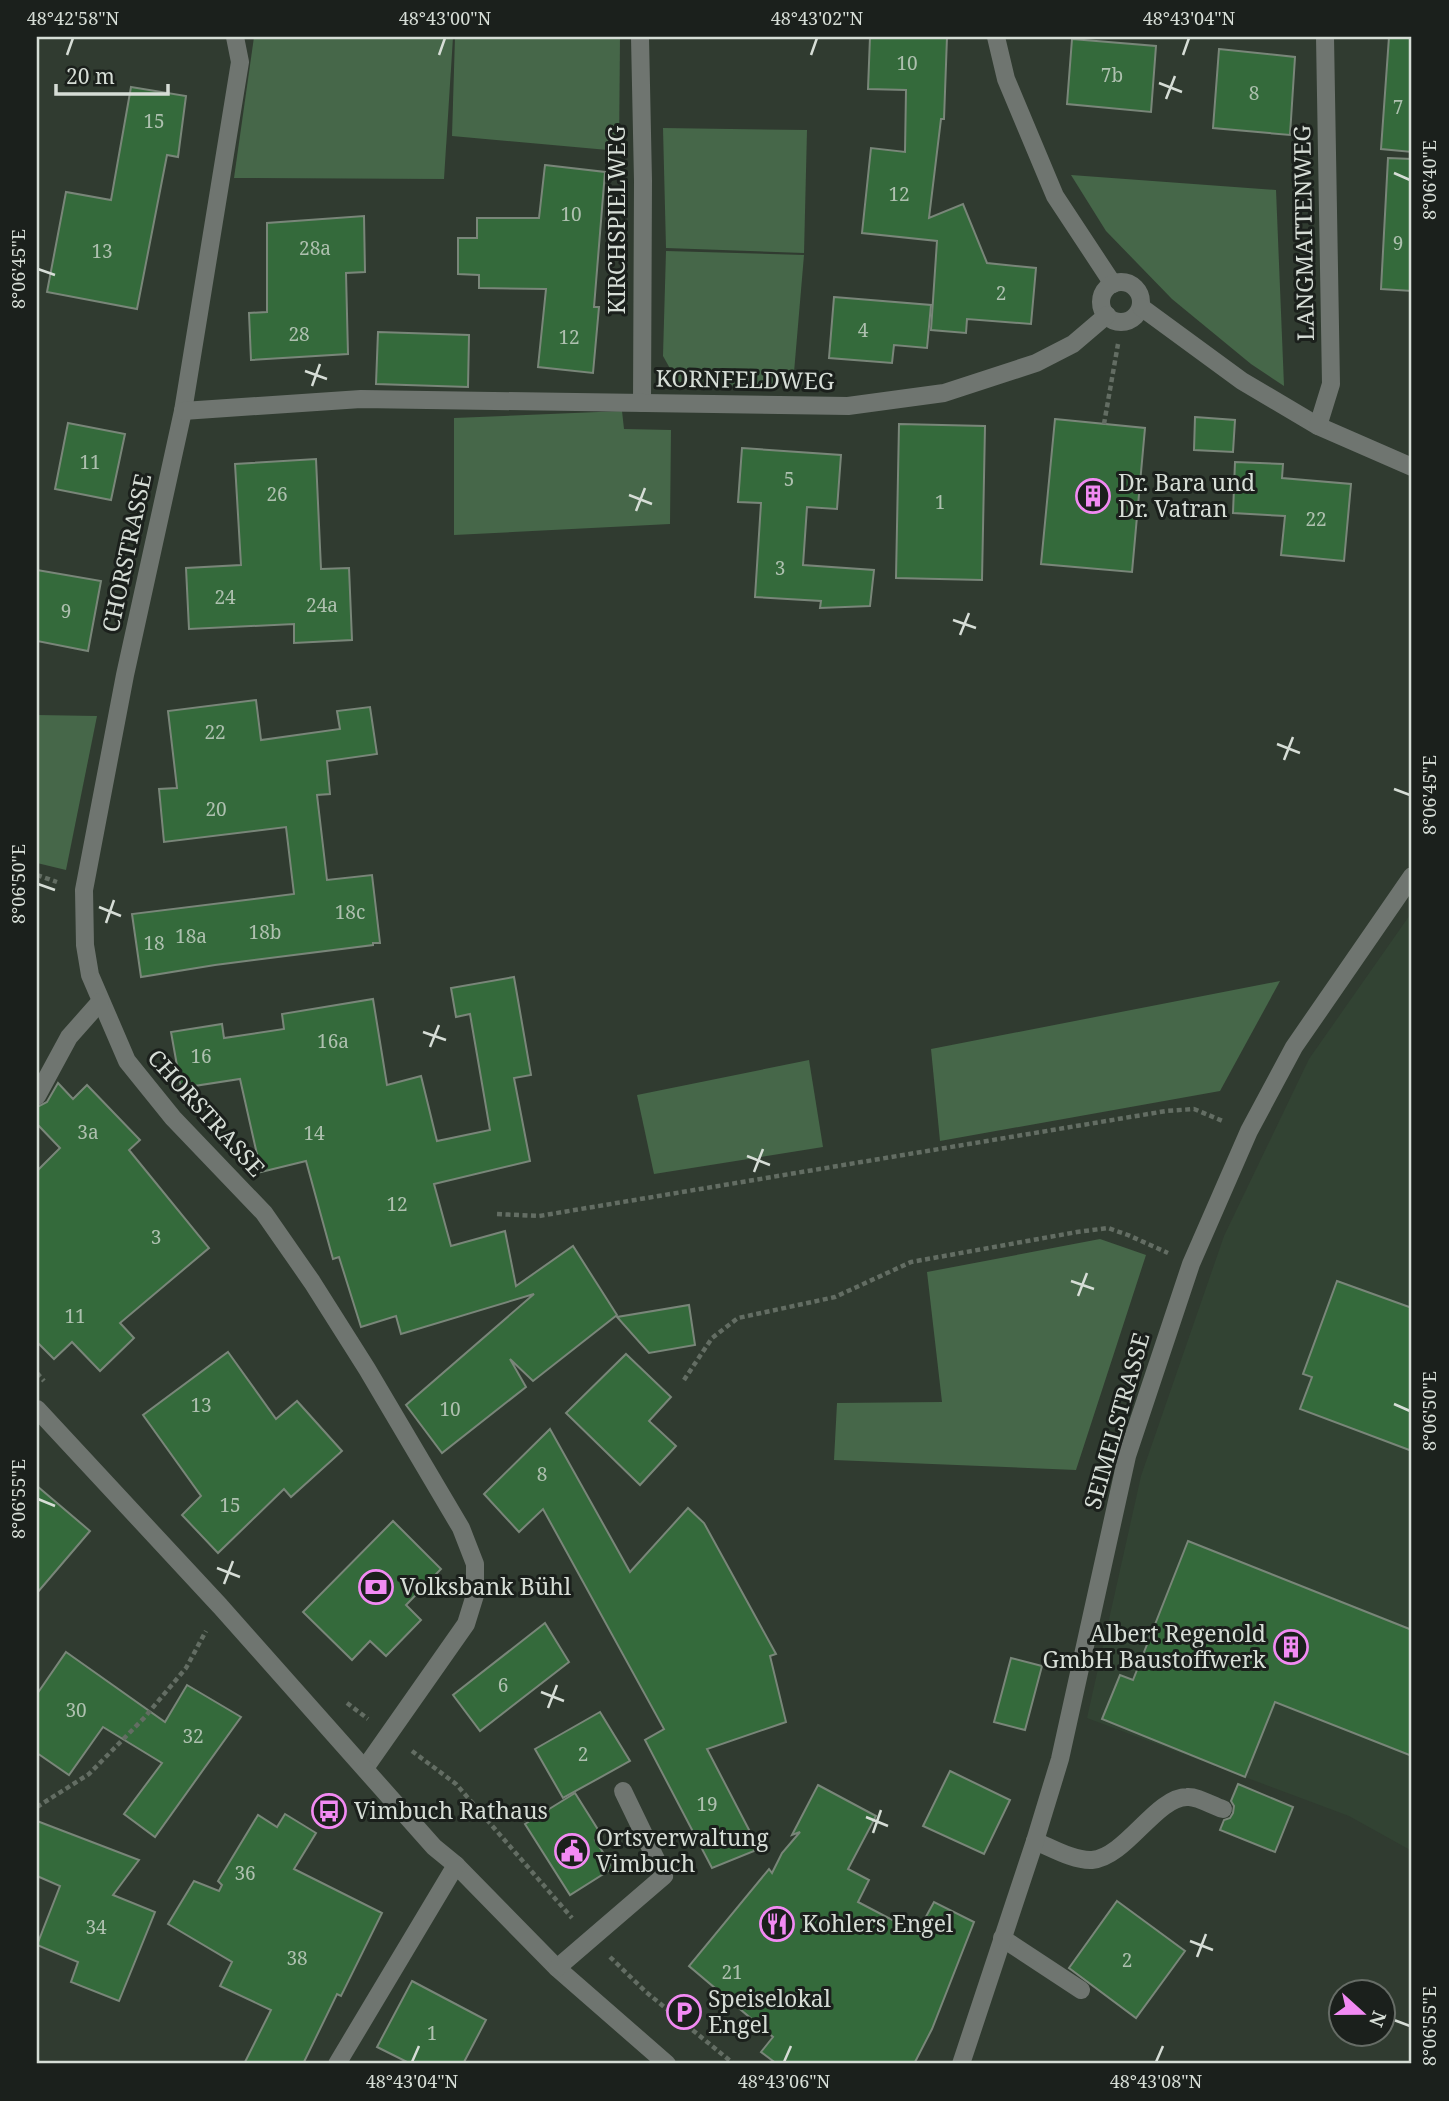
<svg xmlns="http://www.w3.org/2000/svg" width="1449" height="2101" font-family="'Noto Serif',serif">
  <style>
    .built { fill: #324333 }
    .green { fill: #466749 }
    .building { fill: #346a3b; stroke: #798679; stroke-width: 2 }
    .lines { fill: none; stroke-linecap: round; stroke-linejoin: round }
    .path { stroke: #636d63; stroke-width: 4.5; stroke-dasharray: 5 3.5; stroke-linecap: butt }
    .minor { stroke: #6f7570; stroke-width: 18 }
    .ticks { fill: none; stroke: #d6ddd6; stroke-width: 2.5 }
    .labels { text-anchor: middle; stroke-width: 6; stroke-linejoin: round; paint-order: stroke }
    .number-label { font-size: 19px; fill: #aec0af }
    .street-label { font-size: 23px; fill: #d6ddd6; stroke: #1b201c }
    .poi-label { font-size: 23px; fill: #d6ddd6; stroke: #1b201c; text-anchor: start }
    .neatline { fill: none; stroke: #d6ddd6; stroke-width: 2.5 }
    .ticks-label { font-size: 18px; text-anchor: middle; fill: #d6ddd6 }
  </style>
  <rect width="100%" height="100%" fill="#303b30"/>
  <path class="built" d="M1412,912V1851L1349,1816L1087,1718L1141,1476L1224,1236L1309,1059Z"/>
  <g class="green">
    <path d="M254,37H453L444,179L234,178Z"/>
    <path d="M455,37H620L619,151L452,136Z"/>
    <path d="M663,128L807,130L804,253L666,248Z"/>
    <path d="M1071,175L1276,190L1284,386L1251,364L1172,299L1106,231Z"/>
    <path d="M666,251L804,255L793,384L702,388L677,381L663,356Z"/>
    <path d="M622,411L624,429L671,430L670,524L454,535V418Z"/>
    <path d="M37,715L97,716L66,870L37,863Z"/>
    <path d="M1280,981L1220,1091L940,1141L931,1049Z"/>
    <path d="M809,1060L823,1147L654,1174L637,1095Z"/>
    <path d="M1100,1239L1146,1255L1076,1470L834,1460L837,1403L942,1402L927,1272Z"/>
  </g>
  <g class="building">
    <path d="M870,37H947L944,119H941L929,218L963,204L987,263L1036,268L1031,324L967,319L966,333L931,330L937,241L862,233L871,148L905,152L906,90L868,89Z"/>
    <path d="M1389,37H1412V152L1381,149Z"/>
    <path d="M1072,39L1156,46L1151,112L1067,104Z"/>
    <path d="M1219,49L1295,57L1290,135L1213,128Z"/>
    <path d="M131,87L186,96L178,157L167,155L137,309L47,292L66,192L111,200Z"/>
    <path d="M1388,158L1412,159V291L1381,289Z"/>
    <path d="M545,165L605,172L594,307H599L593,373L538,367L546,289L479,288V275L458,274V238H477V218H539Z"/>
    <path d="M364,216L365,272L346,273L348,354L251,360L249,313L267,312V223Z"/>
    <path d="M834,297L931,305L927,348L894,345L892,363L829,358Z"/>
    <path d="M378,332L469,335L468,387L376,384Z"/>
    <path d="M1195,417L1235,420L1233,452L1194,450Z"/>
    <path d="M1055,419L1145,428L1132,572L1041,564Z"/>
    <path d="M68,423L125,434L111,500L55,489Z"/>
    <path d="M899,424L985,426L982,580L896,578Z"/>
    <path d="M742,448L841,455L837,509L807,507L803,565L874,570L870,606L820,608L821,601L755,597L761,503L738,502Z"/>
    <path d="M316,459L321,569L349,568L352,640L294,643V624L189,629L186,568L241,565L235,464Z"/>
    <path d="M1235,462L1283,464L1282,478L1351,484L1344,561L1281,555L1285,516L1233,513Z"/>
    <path d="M37,570L101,581L88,651L37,641Z"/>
    <path d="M256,700L261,740L340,729L337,711L370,707L377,754L327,761L330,794L317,795L327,880L372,875L380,943H373V945L215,965L141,977L132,914L294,894L286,827L164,842L159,789L177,788L168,711Z"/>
    <path d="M514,977L531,1075L514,1078L530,1161L434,1184L451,1246L505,1231L516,1286L573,1246L617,1315L533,1381L510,1359L526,1387L442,1453L406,1405L534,1294L401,1334L396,1316L361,1327L339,1257L333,1259L306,1161L261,1172L240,1079L181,1088L171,1032L222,1024L224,1038L284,1029L282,1014L373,999L387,1085L421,1076L437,1141L490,1130L470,1014L456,1017L451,988Z"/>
    <path d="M58,1083L73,1099L87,1085L140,1140L129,1150L209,1248L120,1323L134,1338L100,1371L72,1342L54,1359L37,1342V1171L60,1148L37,1124V1107L47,1102Z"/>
    <path d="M1337,1281L1412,1308V1451L1300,1409L1312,1377L1303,1374Z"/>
    <path d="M689,1305L695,1345L649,1353L617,1317Z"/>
    <path d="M228,1352L276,1419L297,1401L342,1451L291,1497L284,1489L218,1553L182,1515L201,1496L143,1415Z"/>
    <path d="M626,1354L671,1397L649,1421L676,1446L640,1485L566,1413Z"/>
    <path d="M550,1429L630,1572L688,1508L704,1523L776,1654L770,1656L786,1722L707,1749L759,1849L712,1868L645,1740L664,1729L543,1509L519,1532L484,1494Z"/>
    <path d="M37,1486L90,1531L37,1593Z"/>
    <path d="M393,1521L441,1569L406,1605L421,1620L386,1656L370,1641L352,1660L303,1612Z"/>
    <path d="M1188,1541L1412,1630V1756L1275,1702L1245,1777L1102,1719L1120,1675L1133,1680Z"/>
    <path d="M545,1623L569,1662L480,1731L453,1695Z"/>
    <path d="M66,1652L165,1722L187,1685L241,1717L155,1837L124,1814L162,1763L103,1727L69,1775L37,1753V1694Z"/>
    <path d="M1011,1658L1042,1666L1025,1730L994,1722Z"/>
    <path d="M600,1712L630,1761L563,1798L535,1749Z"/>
    <path d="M950,1771L1010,1800L984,1854L923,1826Z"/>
    <path d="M1238,1784L1293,1807L1275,1852L1220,1830L1224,1820L1230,1818L1233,1813L1234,1806L1231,1801Z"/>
    <path d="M818,1785L876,1816L848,1869L869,1880L858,1902L917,1933L934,1902L974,1922L932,2029L914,2064H777L761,2052L773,2037L689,1966L769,1869L772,1873L782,1853L800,1832L792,1835Z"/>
    <path d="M575,1793L602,1836L595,1840L613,1868L570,1895L525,1824Z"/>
    <path d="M285,1814L316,1833L294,1869L382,1913L341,1996L337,1994L303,2064H244L271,2010L220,1986L232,1962L168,1924L194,1881L219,1891L222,1885L218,1881L258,1815L277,1827Z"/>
    <path d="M37,1821L139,1860L113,1895L155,1912L119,2001L71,1982L78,1962L37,1945L60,1886L37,1876Z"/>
    <path d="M1117,1901L1185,1951L1136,2018L1069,1968Z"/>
    <path d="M412,1981L486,2020L463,2064H411L377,2047Z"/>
  </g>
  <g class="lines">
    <g class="path">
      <path d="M1104,424L1118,344"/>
      <path d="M37,875L57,882"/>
      <path d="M497,1214L539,1216L1166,1111L1194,1109L1225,1122"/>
      <path d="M37,1373L44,1381"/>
      <path d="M684,1380L712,1338L738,1318L835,1297L911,1262L1077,1232L1108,1228L1128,1235L1168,1253"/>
      <path d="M347,1703L368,1719"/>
      <path d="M412,1751L456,1784L572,1918"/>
      <path d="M37,1807L89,1774L144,1718L186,1668L206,1631"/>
      <path d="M610,1957L646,1992L734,2064"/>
    </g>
    <g class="minor">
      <path d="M235,37L240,62L183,411L125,675L84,890L85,945L90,975L127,1061L173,1118L264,1213L312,1282L367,1369L461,1528L475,1564V1595L466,1624L365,1768"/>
      <path d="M640,37L643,181L642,403"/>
      <path d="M996,37L1006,79L1055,196L1113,284"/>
      <circle cx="1121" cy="302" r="20"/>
      <path d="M1141,307L1242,381L1318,426L1412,467"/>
      <path d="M183,411L361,399L848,406L944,393L1036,363L1073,344L1107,315"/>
      <path d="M1318,426L1331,384L1325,37"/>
      <path d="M37,1096L69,1037L100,1002"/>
      <path d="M37,1409L220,1606L434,1847L456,1865L557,1968L667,2064"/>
      <path d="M1035,1841C1052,1848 1074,1861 1092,1860C1126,1857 1156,1797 1187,1797C1197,1796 1213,1806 1223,1809"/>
      <path d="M1002,1938L1081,1990"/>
      <path d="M557,1968L664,1876L623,1791"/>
      <path d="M337,2064L456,1865"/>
      <path d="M961,2064L1035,1841L1060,1759L1127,1456L1191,1264L1249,1131L1294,1047L1412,876"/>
    </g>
  </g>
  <path class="ticks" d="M67,55L73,38M439,55L445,38M811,55L817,38M1183,55L1189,38M1159,83L1182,92M1166,99L1175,76M1394,173L1410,180M38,269L55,275M305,371L327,379M312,386L320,364M629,495L652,504M636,511L645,488M953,620L976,628M960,635L969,613M1277,744L1300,753M1284,760L1293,737M1394,789L1410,795M38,884L55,890M99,907L121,916M106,923L114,900M423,1032L446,1040M430,1047L439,1025M747,1156L770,1165M754,1172L763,1149M1071,1281L1094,1289M1078,1296L1087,1273M1394,1404L1410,1411M38,1499L55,1506M217,1568L240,1577M224,1584L233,1561M541,1692L564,1701M548,1708L557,1685M866,1817L888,1826M873,1833L881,1810M1190,1941L1213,1950M1197,1957L1206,1934M1394,2020L1410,2026M412,2062L419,2046M784,2062L791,2046M1156,2062L1163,2046"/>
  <defs>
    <g id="building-ring" transform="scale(1.75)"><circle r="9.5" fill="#1b201c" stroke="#f28af3" stroke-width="1.5"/><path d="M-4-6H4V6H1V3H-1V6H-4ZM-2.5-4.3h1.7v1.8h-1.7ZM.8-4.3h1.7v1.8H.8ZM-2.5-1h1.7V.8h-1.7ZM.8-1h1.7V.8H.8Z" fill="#f28af3"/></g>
    <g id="bank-ring" transform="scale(1.75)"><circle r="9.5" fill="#1b201c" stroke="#f28af3" stroke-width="1.5"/><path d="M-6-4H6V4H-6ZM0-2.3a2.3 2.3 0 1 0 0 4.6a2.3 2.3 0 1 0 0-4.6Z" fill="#f28af3"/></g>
    <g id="bus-ring" transform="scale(1.75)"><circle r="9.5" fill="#1b201c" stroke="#f28af3" stroke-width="1.5"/><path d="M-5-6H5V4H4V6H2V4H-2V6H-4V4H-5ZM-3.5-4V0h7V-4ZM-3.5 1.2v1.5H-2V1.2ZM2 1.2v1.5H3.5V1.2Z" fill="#f28af3"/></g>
    <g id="civic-ring" transform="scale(1.75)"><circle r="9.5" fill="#1b201c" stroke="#f28af3" stroke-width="1.5"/><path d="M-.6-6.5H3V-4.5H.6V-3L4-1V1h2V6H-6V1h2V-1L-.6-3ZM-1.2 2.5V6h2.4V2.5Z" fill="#f28af3"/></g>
    <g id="restaurant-ring" transform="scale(1.75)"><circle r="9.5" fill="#1b201c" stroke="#f28af3" stroke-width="1.5"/><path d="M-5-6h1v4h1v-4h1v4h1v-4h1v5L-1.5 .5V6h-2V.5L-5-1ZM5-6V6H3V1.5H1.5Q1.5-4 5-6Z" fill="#f28af3"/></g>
    <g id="parking-ring" transform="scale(1.75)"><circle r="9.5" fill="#1b201c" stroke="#f28af3" stroke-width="1.5"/><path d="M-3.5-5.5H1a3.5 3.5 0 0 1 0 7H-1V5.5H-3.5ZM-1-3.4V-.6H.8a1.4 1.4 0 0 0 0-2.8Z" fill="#f28af3"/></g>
  </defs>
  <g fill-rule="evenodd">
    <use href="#building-ring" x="1093" y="496"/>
    <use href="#bank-ring" x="376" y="1587"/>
    <use href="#building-ring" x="1291" y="1647"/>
    <use href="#bus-ring" x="329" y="1811"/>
    <use href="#civic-ring" x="572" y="1851"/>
    <use href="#restaurant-ring" x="777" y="1924"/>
    <use href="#parking-ring" x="684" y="2012"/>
  </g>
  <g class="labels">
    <g class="number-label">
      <text x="907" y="70">10</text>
      <text x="1112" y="82">7b</text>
      <text x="1254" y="100">8</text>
      <text x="1398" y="114">7</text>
      <text x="154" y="128">15</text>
      <text x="899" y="201">12</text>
      <text x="571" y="221">10</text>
      <text x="1398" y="250">9</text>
      <text x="315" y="255">28a</text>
      <text x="102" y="258">13</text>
      <text x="1001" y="300">2</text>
      <text x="863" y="337">4</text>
      <text x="299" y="341">28</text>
      <text x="569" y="344">12</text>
      <text x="90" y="469">11</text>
      <text x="789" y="486">5</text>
      <text x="277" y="501">26</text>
      <text x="940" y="509">1</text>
      <text x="1316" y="526">22</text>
      <text x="780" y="575">3</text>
      <text x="225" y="604">24</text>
      <text x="322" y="612">24a</text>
      <text x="66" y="618">9</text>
      <text x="215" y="739">22</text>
      <text x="216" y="816">20</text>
      <text x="350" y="919">18c</text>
      <text x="265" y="939">18b</text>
      <text x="191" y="943">18a</text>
      <text x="154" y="950">18</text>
      <text x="333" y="1048">16a</text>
      <text x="201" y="1063">16</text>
      <text x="88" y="1139">3a</text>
      <text x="314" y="1140">14</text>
      <text x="397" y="1211">12</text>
      <text x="156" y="1244">3</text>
      <text x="75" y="1323">11</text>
      <text x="201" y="1412">13</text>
      <text x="450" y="1416">10</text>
      <text x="542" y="1481">8</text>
      <text x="230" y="1512">15</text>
      <text x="503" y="1692">6</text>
      <text x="76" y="1717">30</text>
      <text x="193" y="1743">32</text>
      <text x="583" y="1761">2</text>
      <text x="707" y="1811">19</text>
      <text x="245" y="1880">36</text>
      <text x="96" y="1934">34</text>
      <text x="297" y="1965">38</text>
      <text x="1127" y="1967">2</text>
      <text x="732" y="1979">21</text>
      <text x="432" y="2040">1</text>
    </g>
    <g class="street-label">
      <text transform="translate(617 220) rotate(-90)" y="8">KIRCHSPIELWEG</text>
      <text transform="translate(1304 233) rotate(-91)" y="8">LANGMATTENWEG</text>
      <text transform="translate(745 380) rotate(1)" y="8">KORNFELDWEG</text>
      <text transform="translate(127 553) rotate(-78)" y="8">CHORSTRASSE</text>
      <text transform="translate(206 1113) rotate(48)" y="8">CHORSTRASSE</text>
      <text transform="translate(1117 1421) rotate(-74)" y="8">SEIMELSTRASSE</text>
    </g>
    <g class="poi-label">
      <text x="1118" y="491">Dr. Bara und<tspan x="1118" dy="26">Dr. Vatran</tspan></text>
      <text x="400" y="1595">Volksbank Bühl</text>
      <text x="1266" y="1642" text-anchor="end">Albert Regenold<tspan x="1266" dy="26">GmbH Baustoffwerk</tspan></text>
      <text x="354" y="1819">Vimbuch Rathaus</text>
      <text x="596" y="1846">Ortsverwaltung<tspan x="596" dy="26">Vimbuch</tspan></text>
      <text x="802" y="1932">Kohlers Engel</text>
      <text x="708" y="2007">Speiselokal<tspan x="708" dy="26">Engel</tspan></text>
    </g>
  </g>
  <rect width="1449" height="2101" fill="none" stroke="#1b201c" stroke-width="77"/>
  <g transform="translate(1362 2013) rotate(111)"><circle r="33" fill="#1b201c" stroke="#666c66" stroke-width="2"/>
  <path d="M0-5L12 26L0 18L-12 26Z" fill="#f28af3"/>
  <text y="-10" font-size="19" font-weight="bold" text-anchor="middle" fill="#d6ddd6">N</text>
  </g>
  <path d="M56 84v10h112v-10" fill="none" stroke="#d6ddd6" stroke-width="3.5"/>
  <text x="66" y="84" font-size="21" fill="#d6ddd6" stroke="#1b201c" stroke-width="5" paint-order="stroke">20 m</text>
  <rect x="38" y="38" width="1372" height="2024" class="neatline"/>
  <g class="ticks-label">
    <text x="73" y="25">48°42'58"N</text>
    <text x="445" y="25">48°43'00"N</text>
    <text x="817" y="25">48°43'02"N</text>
    <text x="1189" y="25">48°43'04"N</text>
    <text transform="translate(1430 180) rotate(-90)" y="6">8°06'40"E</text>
    <text transform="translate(19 269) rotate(-90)" y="6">8°06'45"E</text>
    <text transform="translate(1430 795) rotate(-90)" y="6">8°06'45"E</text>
    <text transform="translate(19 884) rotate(-90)" y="6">8°06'50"E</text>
    <text transform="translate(1430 1411) rotate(-90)" y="6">8°06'50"E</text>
    <text transform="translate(19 1499) rotate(-90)" y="6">8°06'55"E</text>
    <text transform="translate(1430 2026) rotate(-90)" y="6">8°06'55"E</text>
    <text x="412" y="2088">48°43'04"N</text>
    <text x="784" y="2088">48°43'06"N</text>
    <text x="1156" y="2088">48°43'08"N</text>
  </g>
</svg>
